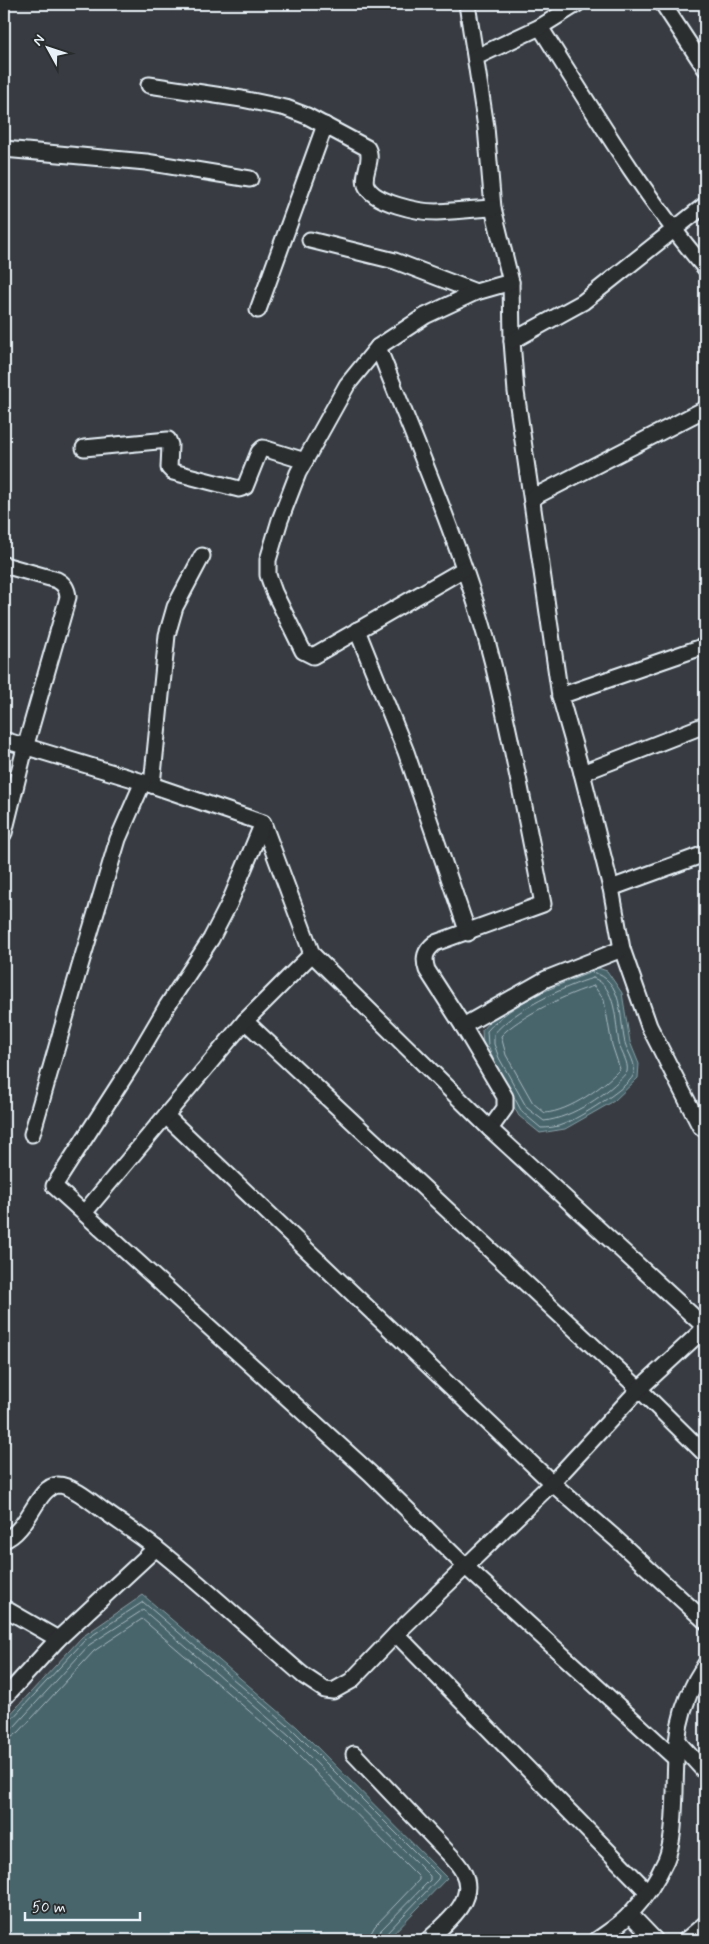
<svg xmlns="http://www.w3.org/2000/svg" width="709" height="1944" font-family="Mynerve,sans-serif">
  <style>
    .water { fill: #48656c; stroke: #889da4 }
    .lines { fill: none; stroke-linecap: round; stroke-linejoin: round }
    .shore { stroke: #a8b9c0; stroke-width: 1 }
    .minor-casing { stroke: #e8f1f8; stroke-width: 19 }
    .minor { stroke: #2a2d2e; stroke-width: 15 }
  </style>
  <rect width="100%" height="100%" fill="#383c42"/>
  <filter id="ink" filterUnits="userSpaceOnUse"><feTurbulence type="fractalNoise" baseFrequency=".02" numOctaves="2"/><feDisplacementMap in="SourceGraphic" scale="10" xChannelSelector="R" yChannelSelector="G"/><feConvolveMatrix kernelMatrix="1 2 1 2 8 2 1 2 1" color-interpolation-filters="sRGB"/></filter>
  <g filter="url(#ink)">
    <g class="water">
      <path d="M592,966L607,971L622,993L630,1042L639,1064L638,1078L614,1101L565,1129L540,1133L519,1116L488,1062L483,1046L482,1030L496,1014L519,999Z"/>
      <path d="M143,1595L297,1727L447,1878L387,1940H4V1721L82,1637Z"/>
    </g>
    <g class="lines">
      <g class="shore">
        <path d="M593,978C617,986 615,1023 619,1043C621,1054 629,1061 627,1072C608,1094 572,1118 544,1121L527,1108L499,1058L494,1044V1034C512,1011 565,986 593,978Z"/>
        <path d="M594,986L604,1000L612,1045L620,1069C603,1087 570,1111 545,1113L533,1103L506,1055L501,1036C516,1018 571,992 594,986Z"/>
        <path d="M493,1059L488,1045L487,1031C512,1002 557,985 592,972C624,980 619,1017 625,1043C628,1053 638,1065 633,1076C626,1089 579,1118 564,1124C558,1127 548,1128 541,1128L522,1112L514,1097"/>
        <path d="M4,1724L9,1722L85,1640L143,1602L294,1731L439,1876L438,1879L385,1935L384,1940"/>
        <path d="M4,1730L14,1727L89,1645L143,1610L289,1736L430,1876V1880L380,1931L377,1940"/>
        <path d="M4,1738L12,1737L19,1732L94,1651L142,1619L284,1741L419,1877V1880L375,1926L371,1933L370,1940"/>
      </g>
      <g class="minor-casing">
        <g id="minor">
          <path d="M467,4L486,127L493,208L511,282L512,341L516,392L560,696L582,773L611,888L622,949L649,1026L700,1126L705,1130"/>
          <path d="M663,4L705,68"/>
          <path d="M540,27C592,109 642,194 705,268"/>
          <path d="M476,57L540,27L577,4"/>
          <path d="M149,85L242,99L286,108L307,116L367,148C374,160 362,173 366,185C373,203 419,212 436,212C455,211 474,209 493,208"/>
          <path d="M4,149L146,162L250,179"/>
          <path d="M310,240L395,261L476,292"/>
          <path d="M258,310L325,125"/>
          <path d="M512,341L583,302L705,205"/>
          <path d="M378,347C418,449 465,554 492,660C512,740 527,822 543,904L435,943C425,951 423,958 427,970L463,1026L505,1097V1108L490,1129"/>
          <path d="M84,448L168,440L170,445L169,468L173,472L239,489L245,487L259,452L263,448L305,461"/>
          <path d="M532,498L705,409"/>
          <path d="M4,565L57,580C64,584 67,588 68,597L25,748L4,833"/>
          <path d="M464,569L313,656L303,651L274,592L268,575V560L280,520L298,473L347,385L378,347L425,316L476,292L511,282"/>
          <path d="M357,630L406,752L468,933"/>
          <path d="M560,696L705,646"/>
          <path d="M4,740L143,782L263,823L312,954L490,1129L705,1327"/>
          <path d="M582,773L705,725"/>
          <path d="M152,785L167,635L175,607L202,556"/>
          <path d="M263,823L229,904L211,939L167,1006L137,1057L54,1186L370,1473L466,1567L675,1758"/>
          <path d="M611,888L699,856L705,853"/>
          <path d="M245,1021L639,1389L705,1454"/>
          <path d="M463,1026L546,979L622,949"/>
          <path d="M166,1116L552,1483L615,1538L705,1621"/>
          <path d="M32,1134L80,966L118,839L143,782"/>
          <path d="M84,1213L245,1021L312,954"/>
          <path d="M4,1540C29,1531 37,1486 58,1485C72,1485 93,1503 104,1511C122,1524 140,1535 157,1549C207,1589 255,1634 304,1676L325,1690L333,1691L351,1681L396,1634L552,1483L639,1389L705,1328"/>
          <path d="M4,1608L58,1639"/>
          <path d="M396,1634L647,1891"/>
          <path d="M4,1698L58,1639L156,1548"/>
          <path d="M677,1741L705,1772"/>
          <path d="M354,1754L451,1856C455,1861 460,1866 463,1872C478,1900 446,1923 428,1940"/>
          <path d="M630,1914L655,1940"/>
          <path d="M597,1940C608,1932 621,1924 630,1914C644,1899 658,1878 666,1860C674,1841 674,1812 675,1792C676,1740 676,1709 705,1665"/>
          <path d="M686,1940L705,1924"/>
        </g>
      </g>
      <use href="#minor" class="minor"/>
    </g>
  </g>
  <rect width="709" height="1944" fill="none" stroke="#2a2d2e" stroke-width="20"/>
  <rect x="10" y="10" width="689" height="1924" fill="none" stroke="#e8f1f8" stroke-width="2" filter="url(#ink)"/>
  <g transform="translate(48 48) rotate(310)" stroke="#2a2d2e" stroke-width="4" paint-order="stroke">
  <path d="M0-4L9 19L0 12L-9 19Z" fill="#e8f1f8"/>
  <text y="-8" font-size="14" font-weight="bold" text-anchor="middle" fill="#e8f1f8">N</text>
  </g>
  <path d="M25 1912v8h115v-8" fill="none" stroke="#e8f1f8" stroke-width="2.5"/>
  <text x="32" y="1912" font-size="15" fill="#e8f1f8" stroke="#2a2d2e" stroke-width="4" paint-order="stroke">50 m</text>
</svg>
